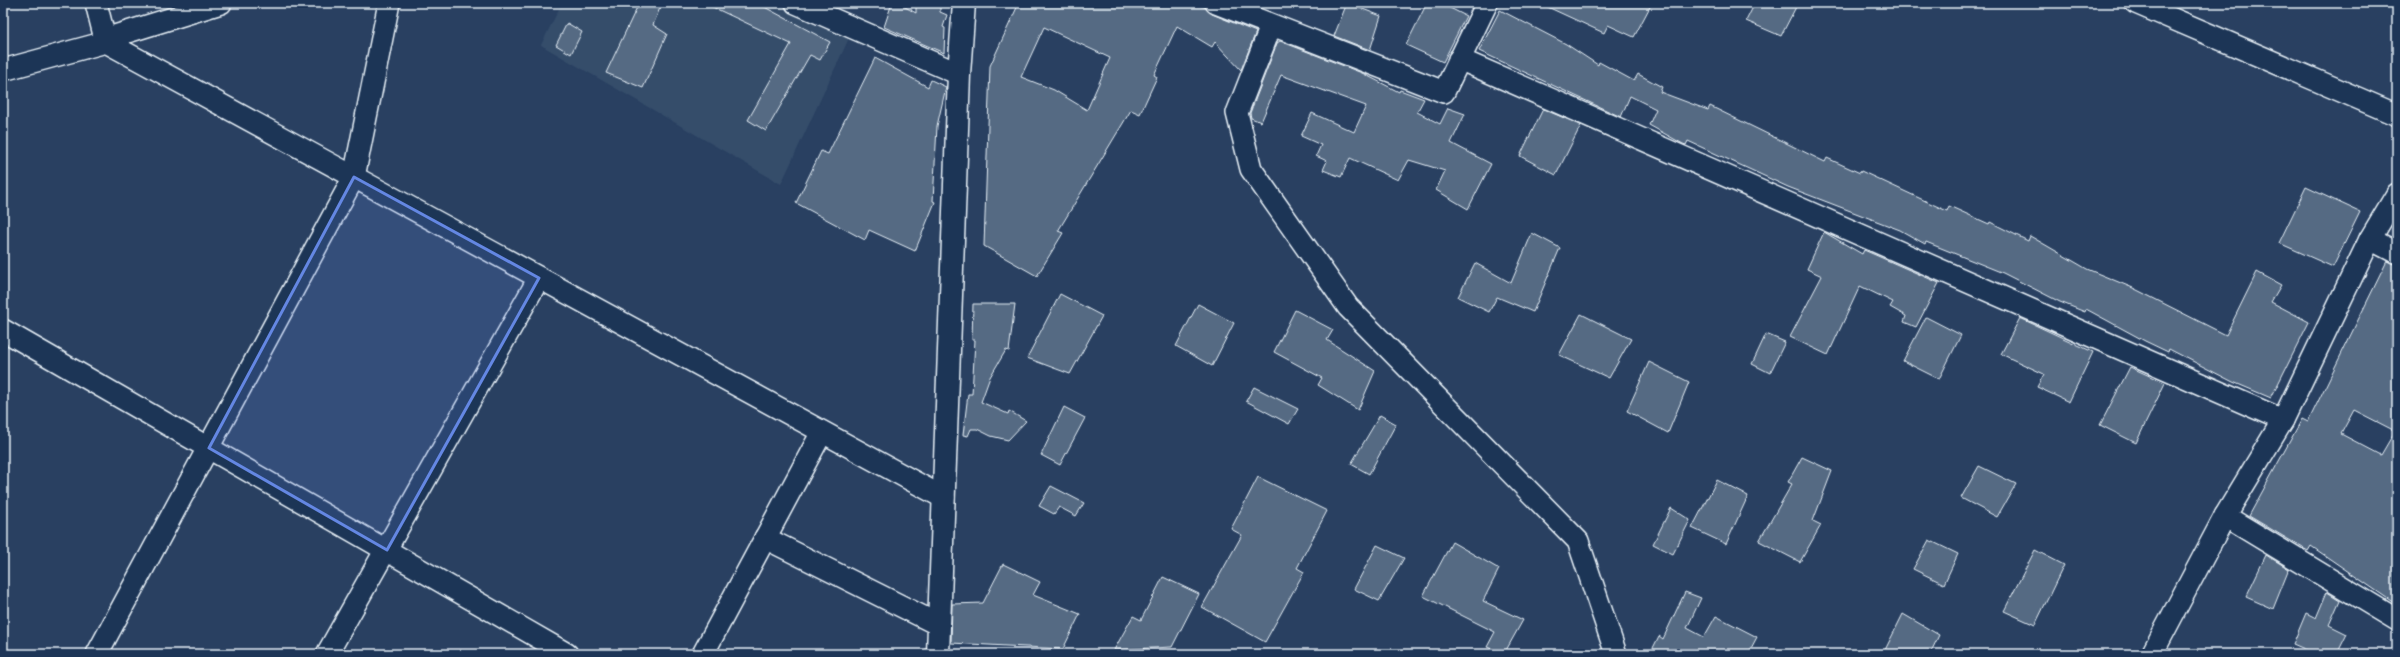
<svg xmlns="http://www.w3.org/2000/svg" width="2400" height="657" font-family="Mynerve,sans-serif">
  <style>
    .built { fill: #364d6b }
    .building { fill: #556a83; stroke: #e8f1f8; fill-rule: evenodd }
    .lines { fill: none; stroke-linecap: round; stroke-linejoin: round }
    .street-casing { stroke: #e8f1f8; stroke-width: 24 }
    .secondary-casing { stroke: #e8f1f8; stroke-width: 25 }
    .street { stroke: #1d3557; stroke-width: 21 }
    .secondary { stroke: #1d3557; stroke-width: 22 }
    .marked { fill: #6487e3; fill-opacity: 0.2; stroke: #6487e3; stroke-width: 3; stroke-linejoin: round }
  </style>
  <rect width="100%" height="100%" fill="#294061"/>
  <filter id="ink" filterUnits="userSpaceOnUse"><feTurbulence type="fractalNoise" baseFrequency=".025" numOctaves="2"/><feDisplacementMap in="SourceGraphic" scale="8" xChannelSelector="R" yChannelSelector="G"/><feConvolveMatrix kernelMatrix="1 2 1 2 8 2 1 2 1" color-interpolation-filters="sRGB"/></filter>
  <g filter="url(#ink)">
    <path class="built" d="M562,3H775L850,36L781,184L541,45Z"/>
    <g class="building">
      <path d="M639,3H662L653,25L667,34L643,88L606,73Z"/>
      <path d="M704,3H757L830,42L820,60L810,55L766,131L748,120L791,44Z"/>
      <path d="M892,3H898L916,13V3H940V12L947,15L943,27L945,28L944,53L884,27Z"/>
      <path d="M1019,3H1194L1206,8L1212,14L1256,32L1241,70L1215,42L1212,47L1177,26L1154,75L1157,77L1140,114L1131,110L1058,231L1063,233L1037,276L984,246L990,66ZM1044,27L1110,58L1087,110L1054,90L1021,77Z"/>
      <path d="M1347,3L1381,16L1370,50L1334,36Z"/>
      <path d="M1427,3H1440L1466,16L1443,62L1406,45Z"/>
      <path d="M1539,3H1652L1634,37L1608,25L1604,33Z"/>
      <path d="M1755,3H1798L1781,36L1746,21Z"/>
      <path d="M1500,10L1566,44L1598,65L1599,62L1634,81L1638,74L1662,87L1660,92L1708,110L1710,106L1825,162L1827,158L1860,173L1861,171L1947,211L1949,206L1989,224L1990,222L2028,241L2030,236L2087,269L2133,288L2226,335L2257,272L2281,285L2271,302L2309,322L2271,398L2233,382L2169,349L2168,352L2145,341L2086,309L2085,312L2060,302L2003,273L1926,242L1925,244L1900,230L1788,187L1688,141L1686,145L1683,144L1649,125L1656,109L1630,96L1621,117L1479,51Z"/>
      <path d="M567,23L582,32L571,54L556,45Z"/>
      <path d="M1280,41L1362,73L1399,92L1400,90L1424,99L1417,112L1440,124L1448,108L1465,114L1451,143L1491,164L1468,209L1436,190L1445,171L1409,160L1398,180L1350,158L1341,177L1323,170L1327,161L1316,156L1321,145L1301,136L1312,113L1354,132L1366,106L1281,75L1261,122L1251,118L1250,113L1277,43Z"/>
      <path d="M875,58L928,87L931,80L946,87L937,126L933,201L935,202L915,251L869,230L865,240L796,203L821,151L828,154Z"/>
      <path d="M1543,109L1581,125L1556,175L1520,156Z"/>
      <path d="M2306,187L2360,212L2333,267L2279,243Z"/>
      <path d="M1824,232L1862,254L1864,250L1939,283L1916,327L1904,322L1906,316L1890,307L1893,302L1860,286L1828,355L1790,337L1822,276L1807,269Z"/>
      <path d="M1532,233L1560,248L1533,312L1497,297L1489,312L1458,297L1475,263L1511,283Z"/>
      <path d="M2387,261L2397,265V605L2311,546L2308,551L2249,516L2302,419L2308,422ZM2354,410L2395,431L2381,455L2341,434Z"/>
      <path d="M1060,294L1102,316L1070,374L1027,358Z"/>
      <path d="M973,304H1015L1009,351L1006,350L990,377L981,402L1008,414L1009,411L1026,421L1008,440L991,436L977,429H971L968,436L963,435L968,394H972L975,340H972Z"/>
      <path d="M1198,304L1234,323L1212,366L1176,346Z"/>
      <path d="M1295,310L1333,330L1327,340L1375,371L1358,410L1318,385L1322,378L1274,352Z"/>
      <path d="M1581,314L1631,339L1609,378L1559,355Z"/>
      <path d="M1926,317L1961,335L1939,379L1903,361Z"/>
      <path d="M2020,318L2093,352L2069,402L2037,387L2044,374L2001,354Z"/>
      <path d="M1766,334L1785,342L1770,373L1752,364Z"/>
      <path d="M1649,362L1689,382L1668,433L1627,411Z"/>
      <path d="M2130,367L2165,383L2136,443L2100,425Z"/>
      <path d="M1254,387L1298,409L1289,424L1246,401Z"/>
      <path d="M1064,407L1085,418L1060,465L1041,455Z"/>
      <path d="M1380,415L1396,424L1369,474L1351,464Z"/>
      <path d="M1802,457L1832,471L1813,521L1821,525L1800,562L1759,541L1792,484L1788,482Z"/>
      <path d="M1979,466L2016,484L1997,517L1961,498Z"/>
      <path d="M1258,477L1327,511L1297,568L1304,572L1265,642L1202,607L1242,535L1231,529Z"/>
      <path d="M1717,480L1748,496L1726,544L1692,528Z"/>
      <path d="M1051,486L1084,503L1076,516L1059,507L1054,514L1039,506Z"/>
      <path d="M1671,508L1690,520L1673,554L1653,544Z"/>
      <path d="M1929,540L1958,554L1944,584L1913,569Z"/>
      <path d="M1452,542L1499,569L1483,601L1523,620L1504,654L1487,647L1495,632L1423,596Z"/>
      <path d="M1377,545L1404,558L1379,601L1354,589Z"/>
      <path d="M2035,550L2064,565L2035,625L2004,611Z"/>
      <path d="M2266,555L2289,569L2273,609L2246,597Z"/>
      <path d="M1003,564L1040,582L1033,595L1080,614L1063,649L951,643L952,604L983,603Z"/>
      <path d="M1163,577L1199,594L1172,647L1114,650L1133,616L1141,620Z"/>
      <path d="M1685,592L1701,598L1687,628L1704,637L1716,616L1757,637L1748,654H1650L1659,636L1663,639Z"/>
      <path d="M2327,592L2340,600L2329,625L2347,634L2337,654H2308L2309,651L2293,644L2306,613L2316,618Z"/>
      <path d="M1903,614L1939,635L1930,654H1883Z"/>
    </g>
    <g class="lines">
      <g class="street-casing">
        <g id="street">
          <path d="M96,3L105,39"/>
          <path d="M796,3L959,74"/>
          <path d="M1216,3L1444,92L1487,3"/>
          <path d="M2136,3L2397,115"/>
          <path d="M1271,26L1237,113L1251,169L1348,307L1578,541L1616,654"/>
          <path d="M106,42L944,498"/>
          <path d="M1459,59L2283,420"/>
          <path d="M3,70L106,42L105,39L221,3"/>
          <path d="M2370,239L2397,253"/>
          <path d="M3,330L567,654"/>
          <path d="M2225,516L2397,620"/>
          <path d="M765,538L939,625"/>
          <path d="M97,654L354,177L389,3"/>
          <path d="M327,654L539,278"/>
          <path d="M703,654L822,432"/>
          <path d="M2152,654L2225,516L2283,420L2370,239L2397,194"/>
        </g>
      </g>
      <g class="secondary-casing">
        <path id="secondary" d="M938,654L959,74L964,3"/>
      </g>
      <use href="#street" class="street"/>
      <use href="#secondary" class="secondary"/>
    </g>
  </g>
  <path class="marked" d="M354,177L539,278L387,550L209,448Z"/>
  <rect width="2400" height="657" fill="none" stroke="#1d3557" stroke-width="16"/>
  <rect x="8" y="8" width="2384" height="641" fill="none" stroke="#e8f1f8" stroke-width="1.5" filter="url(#ink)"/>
</svg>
